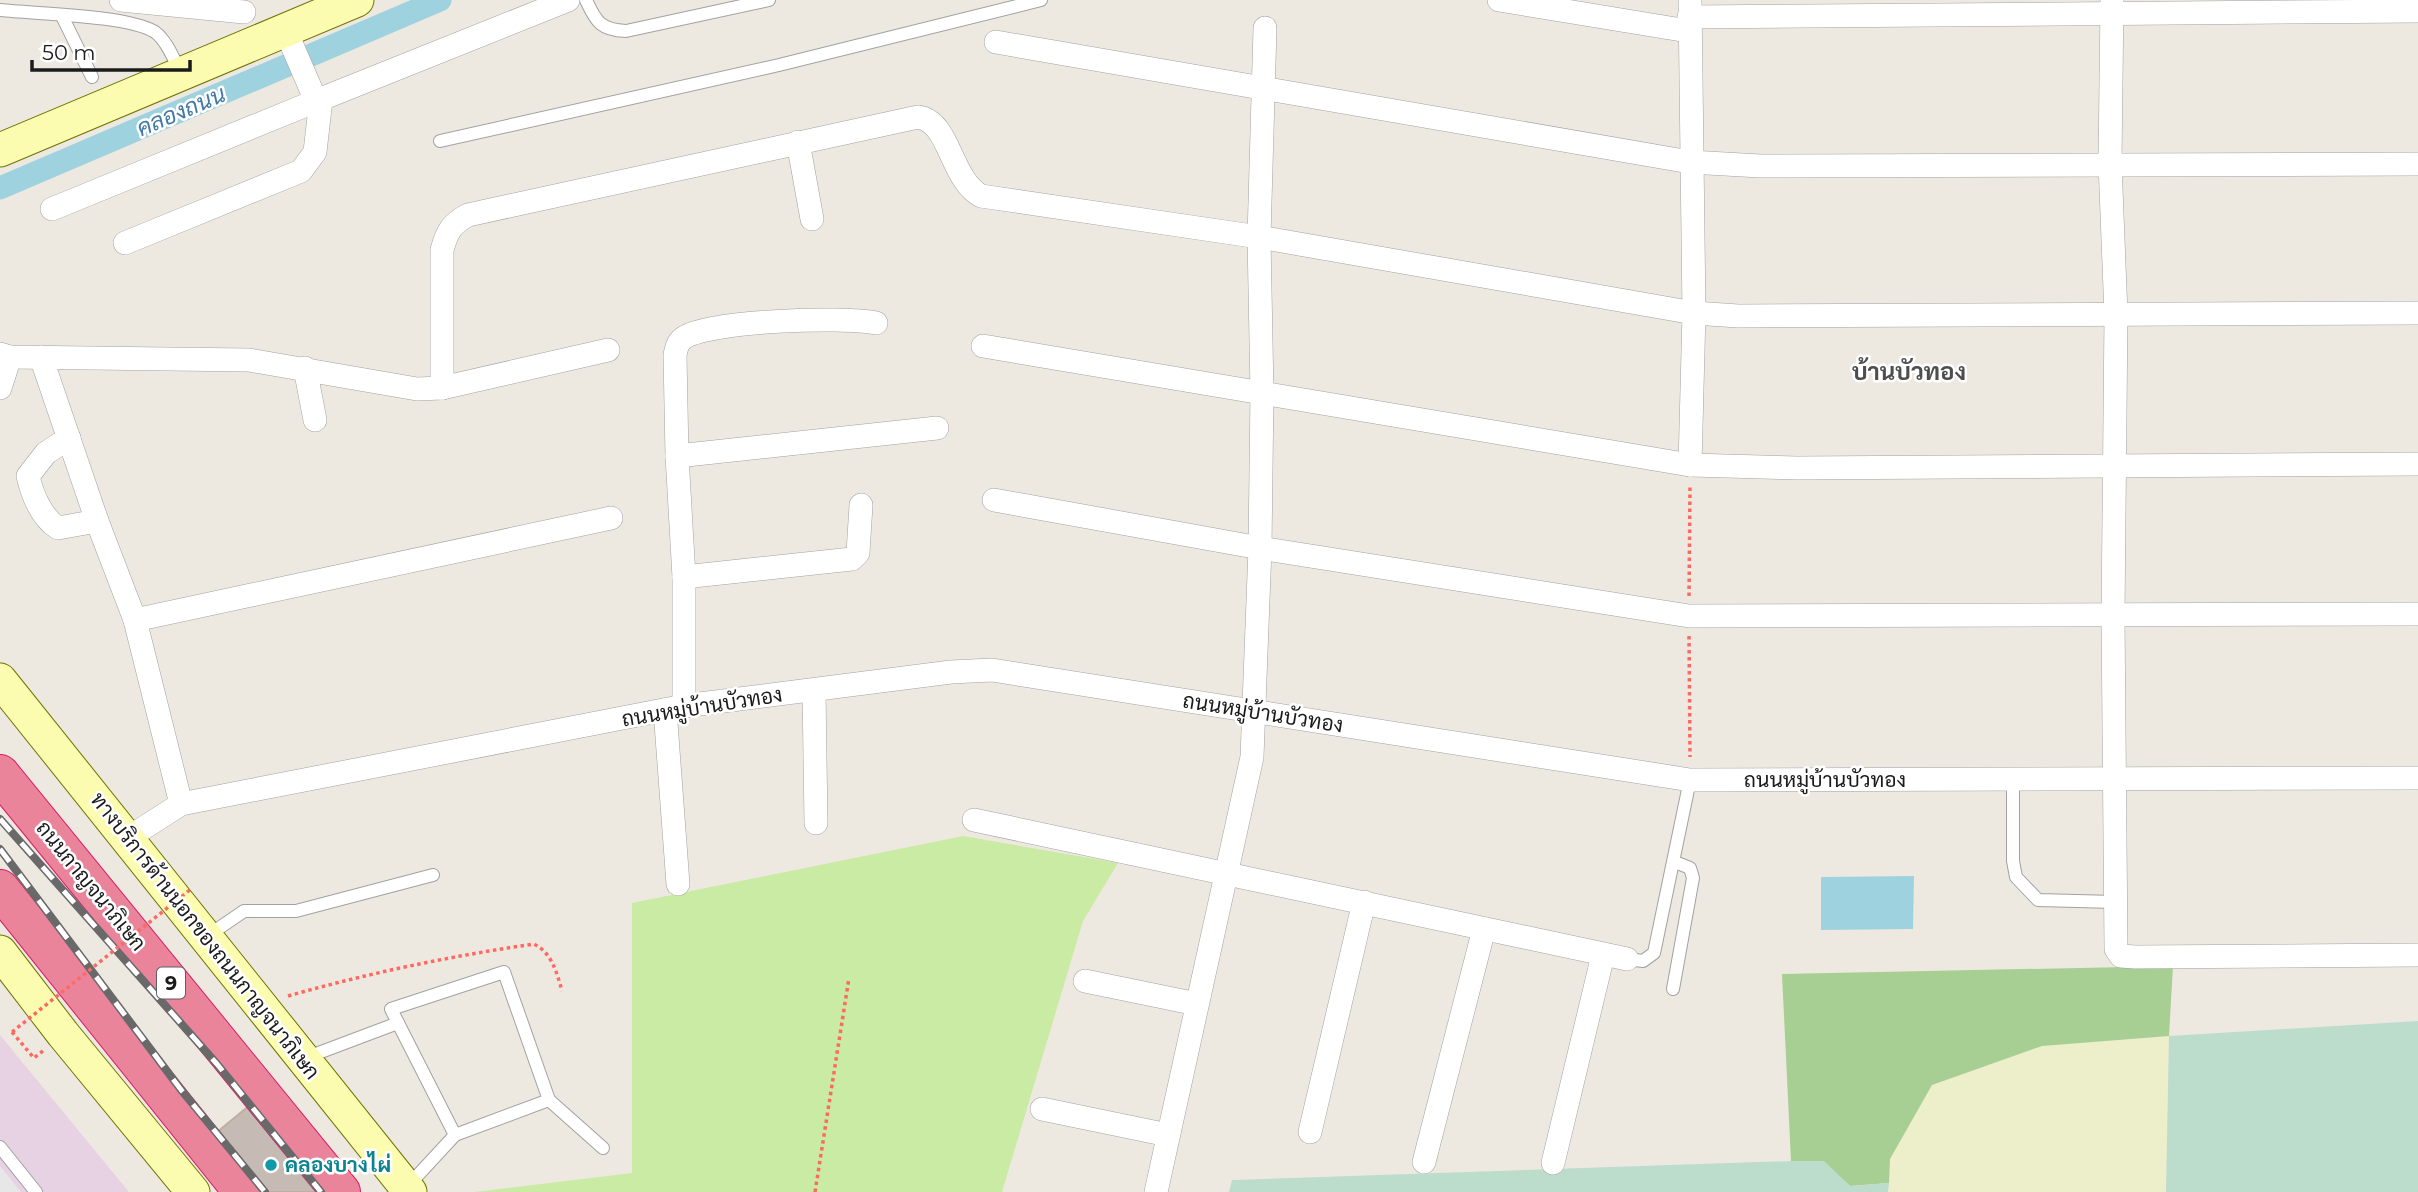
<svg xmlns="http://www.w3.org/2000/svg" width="2418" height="1192" font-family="Montserrat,Sarabun,sans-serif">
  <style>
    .industrial { fill: #e7d2e4 }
    .farmland { fill: #edeeca }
    .grass { fill: #c9eba3 }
    .forest { fill: #a7cf93 }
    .wetland { fill: #bcdccc }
    .parking { fill: #e7e7e7 }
    .water { fill: #9ed2de }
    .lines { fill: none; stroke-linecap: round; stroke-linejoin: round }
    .canal { stroke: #9ed2de; stroke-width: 23 }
    .building { fill: #c5bab4; stroke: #c0aea2; stroke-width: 2 }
    .lane-casing { stroke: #a2a2a2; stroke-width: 14 }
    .street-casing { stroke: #a2a2a2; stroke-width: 24 }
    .secondary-casing { stroke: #6d7401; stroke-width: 35 }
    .highway-casing { stroke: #dc1d66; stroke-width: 40 }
    .path { stroke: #ff6960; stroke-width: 3.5; stroke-dasharray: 3.5 3.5; stroke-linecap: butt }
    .lane { stroke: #fff; stroke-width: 12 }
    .street { stroke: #fff; stroke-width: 23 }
    .secondary { stroke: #fbfcb0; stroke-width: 33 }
    .highway { stroke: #e9849b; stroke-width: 38 }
    .rail-casing { stroke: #696969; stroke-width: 8 }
    .rail { stroke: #fff; stroke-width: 5; stroke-dasharray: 16; stroke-linecap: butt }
    .path-bridge { stroke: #ff6960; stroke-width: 3.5; stroke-dasharray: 3.5 3.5; stroke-linecap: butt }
    .culture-dot { fill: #0f9aa8; stroke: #fff; stroke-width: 2.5 }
    .labels { text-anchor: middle; stroke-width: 5; stroke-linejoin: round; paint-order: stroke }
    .shield { fill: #fff; stroke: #5f5f5f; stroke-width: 2 }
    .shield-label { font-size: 19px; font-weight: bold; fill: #1b1b1b }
    .street-label { font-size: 21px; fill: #1b1b1b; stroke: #fff }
    .culture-label { font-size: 21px; font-weight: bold; fill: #0d838f; stroke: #fff; text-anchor: start }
    .water-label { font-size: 23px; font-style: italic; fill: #4279a6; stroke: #fff }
    .quarter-label { font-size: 24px; font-weight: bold; fill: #4e4e4e; stroke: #fff }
  </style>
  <rect width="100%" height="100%" fill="#eee9e0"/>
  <path class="industrial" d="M0,1035L129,1192H0Z"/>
  <path class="farmland" d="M2169,1036L2166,1192H1888L1890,1159L1931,1085L2042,1046Z"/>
  <path class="grass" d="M963,836L1118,863L1083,921L1002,1192H474L632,1173V903Z"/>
  <path class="forest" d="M2173,966L2169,1036L2042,1046L1932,1085L1890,1159L1889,1183L1850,1186L1824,1162L1791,1161L1782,974Z"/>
  <g class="wetland">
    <path d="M2418,1021V1192H2166L2169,1036Z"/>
    <path d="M1791,1161H1824L1850,1186L1889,1183L1888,1192H1229L1232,1180Z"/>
  </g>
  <path class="parking" d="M0,1166L21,1192H0Z"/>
  <path class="water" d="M1914,876L1913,929L1821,930V877Z"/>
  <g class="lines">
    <path class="canal" d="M0,188L440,0"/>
  </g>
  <path class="building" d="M256,1100L332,1192H254L210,1138Z"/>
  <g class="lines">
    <g class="lane-casing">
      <g id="lane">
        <path d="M586,0C596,22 601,30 626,31L769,0"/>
        <path d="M0,10C36,14 128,15 155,32C167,41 174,60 181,73"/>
        <path d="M62,16L92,77"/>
        <path d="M440,141L779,65L1041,0"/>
        <path d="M2013,781V861L2016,877L2038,900L2115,902"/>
        <path d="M206,937L244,911H296L433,875"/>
        <path d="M1627,959L1643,961L1654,953L1690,780"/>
        <path d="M1673,989L1693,878L1690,868L1675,862"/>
        <path d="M398,1023L391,1009L504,972L549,1100L455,1135"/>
        <path d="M305,1058L398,1023L455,1135L406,1188"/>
        <path d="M549,1100L603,1148"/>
        <path d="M0,1147L36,1192"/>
      </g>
    </g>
    <g class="street-casing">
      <g id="street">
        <path d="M121,0L244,12"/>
        <path d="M1499,0L1688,31"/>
        <path d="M1690,0L1694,313L1690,465"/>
        <path d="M2112,0L2110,163L2116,315L2113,616L2116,949L2121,956L2135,957L2418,955"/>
        <path d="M1689,17L2418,11"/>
        <path d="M285,29L316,101L568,0"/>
        <path d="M996,42L1690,162L1760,166L2418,164"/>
        <path d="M798,142L812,219"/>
        <path d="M52,209L316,101"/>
        <path d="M125,243L301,171L315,152L321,99"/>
        <path d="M983,346L1690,465L1797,468L2418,464"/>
        <path d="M0,354L10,357L249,360L417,389L442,388L608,350"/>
        <path d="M41,357L97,521L135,620L181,804"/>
        <path d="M305,368L315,420"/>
        <path d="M0,388L10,357"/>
        <path d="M442,388V250C447,232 451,224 468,215L918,117C950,121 950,179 981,196L1259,237L1694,313L1738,316L2418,313"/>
        <path d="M69,438L46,453L28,476C32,494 41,517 58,528L97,521"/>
        <path d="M677,456L675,355C677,347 677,342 685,337C712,321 843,316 876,323"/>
        <path d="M994,500L1260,548L1689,616L2418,614"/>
        <path d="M684,577L852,559L858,553L861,505"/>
        <path d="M135,620L611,518"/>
        <path d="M814,691L816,823"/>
        <path d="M684,706V577L677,456L937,428"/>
        <path d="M665,710L678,884"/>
        <path d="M974,820L1627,959"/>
        <path d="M128,838L181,804L684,706L951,672L992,670L1690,780L2418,778"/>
        <path d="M1085,981L1197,1004"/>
        <path d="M1042,1109L1168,1135"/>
        <path d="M1310,1132L1364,902"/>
        <path d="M1424,1162L1484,929"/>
        <path d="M1553,1163L1603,955"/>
        <path d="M1156,1192L1252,757L1260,548L1262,393L1259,237L1265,28"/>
      </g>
    </g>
    <g class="secondary-casing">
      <g id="secondary">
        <path d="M0,150L357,0"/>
        <path d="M0,680L410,1192"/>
        <path d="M0,952L63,1034L193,1192"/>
      </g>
    </g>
    <g class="highway-casing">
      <g id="highway">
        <path d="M0,774L341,1192"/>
        <path d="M0,889L243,1192"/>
      </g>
    </g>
    <g class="path">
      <path d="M1689,596L1690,485"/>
      <path d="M1689,636L1690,757"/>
      <path d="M288,996C369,973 451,956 534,944C552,953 557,973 562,991"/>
      <path d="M12,1032L34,1058L44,1050"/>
      <path d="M815,1192L849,978"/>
    </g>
    <use href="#lane" class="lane"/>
    <use href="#street" class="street"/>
    <use href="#secondary" class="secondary"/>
    <use href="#highway" class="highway"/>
    <g class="rail-casing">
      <g id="rail">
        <path d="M0,819L217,1064L321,1192"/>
        <path d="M0,849L182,1091L265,1192"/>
      </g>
    </g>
    <use href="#rail" class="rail"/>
    <path class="path-bridge" d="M12,1032L191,889"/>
  </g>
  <circle class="culture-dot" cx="271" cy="1165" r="7"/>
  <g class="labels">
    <rect class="shield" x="157" y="967.5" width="28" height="31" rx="5"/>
    <g class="shield-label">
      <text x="171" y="990">9</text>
    </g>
    <g class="street-label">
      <text transform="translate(702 707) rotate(-9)" y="7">ถนนหมู่บ้านบัวทอง</text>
      <text transform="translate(1263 713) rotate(9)" y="7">ถนนหมู่บ้านบัวทอง</text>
      <text x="1825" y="787">ถนนหมู่บ้านบัวทอง</text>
      <text transform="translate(91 886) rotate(51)" y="7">ถนนกาญจนาภิเษก</text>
      <text transform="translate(205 936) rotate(52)" y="7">ทางบริการด้านนอกของถนนกาญจนาภิเษก</text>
    </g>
    <g class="culture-label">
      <text x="285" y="1172">คลองบางไผ่</text>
    </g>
    <g class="water-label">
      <text transform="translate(181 111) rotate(-23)" y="8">คลองถนน</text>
    </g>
    <g class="quarter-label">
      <text x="1909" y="380">บ้านบัวทอง</text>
    </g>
  </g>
  <path d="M32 60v10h158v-10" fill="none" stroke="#1b1b1b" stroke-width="3.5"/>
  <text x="42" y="60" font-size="21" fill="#1b1b1b" stroke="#ffffff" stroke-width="5" paint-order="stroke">50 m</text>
</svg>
